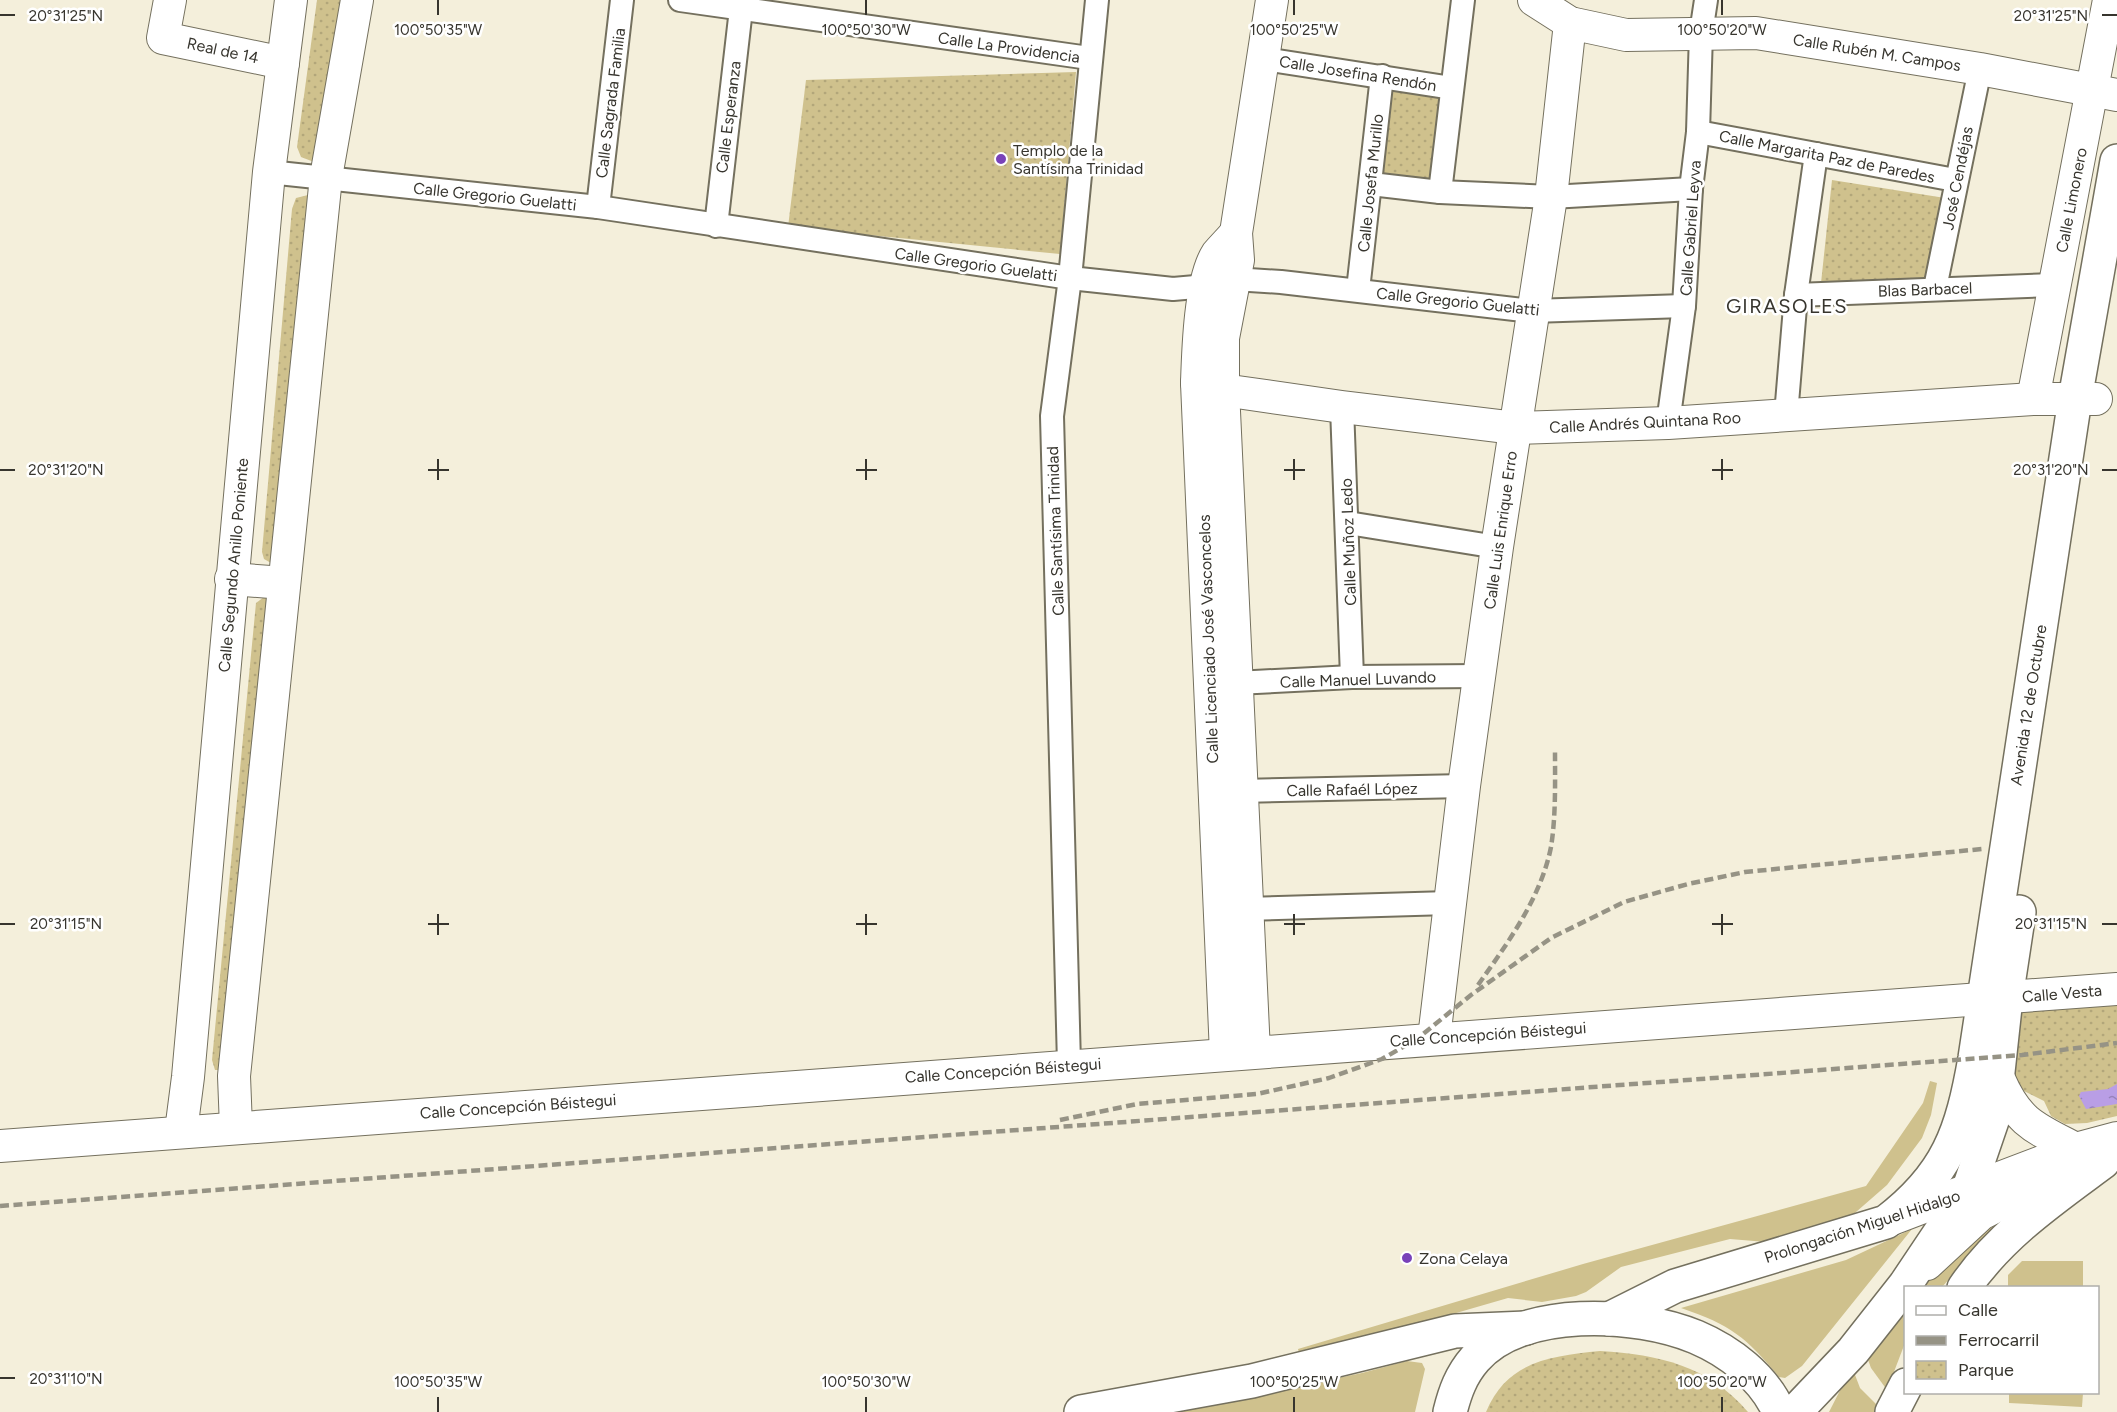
<svg xmlns="http://www.w3.org/2000/svg" width="2117" height="1412" font-family="Figtree,sans-serif">
  <style>
    .grass { fill: #cfc18d }
    .park { fill: url(#park-dots) }
    .water { fill: url(#water-ripples) }
    .lines { fill: none; stroke-linecap: round; stroke-linejoin: round }
    .street-casing { stroke: #74705e; stroke-width: 26 }
    .secondary-casing { stroke: #74705e; stroke-width: 34 }
    .primary-casing { stroke: #74705e; stroke-width: 36 }
    .highway-casing { stroke: #74705e; stroke-width: 36 }
    .street { stroke: #fff; stroke-width: 22 }
    .secondary { stroke: #fff; stroke-width: 32 }
    .primary { stroke: #fff; stroke-width: 33 }
    .highway { stroke: #fff; stroke-width: 33 }
    .rail { stroke: #969385; stroke-width: 4.5; stroke-dasharray: 9 4.5; stroke-linecap: butt }
    .ticks { fill: none; stroke: #37352e; stroke-width: 2 }
    .poi-dot { fill: #7942b9; stroke: #fff; stroke-width: 2 }
    .labels { text-anchor: middle; stroke-width: 5; stroke-linejoin: round; paint-order: stroke }
    .street-label { font-size: 16px; fill: #37352e; stroke: #fff }
    .poi-label { font-size: 16px; fill: #37352e; stroke: #fff; text-anchor: start }
    .quarter-label { font-size: 20px; letter-spacing: 1.5px; fill: #37352e; stroke: #fff }
    .ticks-label { font-size: 15px; text-anchor: middle; fill: #37352e; stroke: #fff; stroke-width: 5; stroke-linejoin: round; paint-order: stroke }
  </style>
  <defs>
    <pattern id="park-dots" width="8" height="8" patternUnits="userSpaceOnUse" patternTransform="scale(1.5)"><rect width="8" height="8" fill="#cfc18d"/><path d="M2 2h.1M6 6h.1" fill="none" stroke="#b2a67a" stroke-width="1.8" stroke-linecap="round"/></pattern>
    <pattern id="water-ripples" width="26" height="14" patternUnits="userSpaceOnUse" patternTransform="scale(1.5)"><rect width="26" height="14" fill="#b99ee5"/><path d="M2 4q2-2 4 0t4 0M15 11q2-2 4 0t4 0" fill="none" stroke="#9782ba"/></pattern>
  </defs>
  <rect width="100%" height="100%" fill="#f4efdb"/>
  <g class="grass">
    <path d="M1930,1081L1937,1083L1931,1115L1922,1138L1887,1185L1848,1219L1766,1242L1730,1239L1621,1267L1586,1292L1576,1296L1542,1302L1508,1298L1387,1333L1301,1363L1298,1349L1583,1264L1866,1186L1923,1103Z"/>
    <path d="M2021,1204L1976,1249L1942,1287L1915,1288L1969,1238Z"/>
    <path d="M1912,1229L1802,1366L1785,1378L1779,1377C1746,1337 1731,1325 1681,1308L1846,1260Z"/>
    <path d="M2022,1261H2083V1287H2008V1275Z"/>
    <path d="M1905,1297V1343L1887,1390L1871,1368L1867,1357Z"/>
    <path d="M1407,1361L1422,1363L1425,1369L1415,1412H1176L1362,1373Z"/>
    <path d="M1852,1367L1860,1388L1881,1409L1880,1412H1829Z"/>
    <path d="M2009,1393H2083L2082,1407L2009,1403Z"/>
  </g>
  <g class="park">
    <path d="M317,0H346L314,162L301,157L297,147Z"/>
    <path d="M1076,72L1060,254L788,227L806,80Z"/>
    <path d="M1388,79L1447,93L1435,188L1379,182Z"/>
    <path d="M1832,180L1945,198L1931,278L1821,283Z"/>
    <path d="M308,195L314,201L271,563L264,559L262,552L292,209L296,198Z"/>
    <path d="M264,597L274,598L226,1070H215L212,1060L256,603Z"/>
    <path d="M2117,1002V1116L2087,1123L2065,1124L2051,1116L2044,1101L2024,1091L2012,1073L2018,1012Z"/>
    <path d="M1600,1351C1660,1355 1707,1365 1748,1412H1486C1507,1361 1551,1356 1600,1351Z"/>
  </g>
  <path class="water" d="M2117,1084V1104L2086,1109L2079,1096L2081,1092L2108,1089Z"/>
  <g class="lines">
    <g class="street-casing">
      <g id="street">
        <path d="M680,0L1089,58"/>
        <path d="M1264,59L1452,88"/>
        <path d="M1698,132L1955,180"/>
        <path d="M269,172L598,207L1070,278L1173,289L1207,286L1234,279L1281,282L1532,311L1684,306"/>
        <path d="M1371,184L1440,192L1551,197L1691,189"/>
        <path d="M1440,192L1463,0"/>
        <path d="M598,207L622,0"/>
        <path d="M716,226L741,9"/>
        <path d="M1935,288L1980,69"/>
        <path d="M1358,290L1382,76"/>
        <path d="M1796,295L2054,285"/>
        <path d="M1342,407L1352,677"/>
        <path d="M1786,415L1796,295L1816,154"/>
        <path d="M1668,423L1684,306L1691,189L1698,132L1701,33L1706,0"/>
        <path d="M1348,523L1497,547"/>
        <path d="M1236,683L1352,677L1480,676"/>
        <path d="M1240,791L1464,786"/>
        <path d="M1245,909L1449,903"/>
        <path d="M1069,1064L1052,416L1070,278L1097,0"/>
      </g>
    </g>
    <g class="secondary-casing">
      <g id="secondary">
        <path d="M170,0L163,38L283,63"/>
        <path d="M1534,0L1570,23L1626,35L1756,33L1980,69L2117,95"/>
        <path d="M1197,383L1223,390L1342,407L1515,428L1668,423L2033,399H2096"/>
        <path d="M2033,399L2109,0"/>
        <path d="M231,579L284,583"/>
        <path d="M1434,1038L1464,786L1497,547L1551,197L1570,23"/>
        <path d="M1254,1052L1223,390V338L1238,260L1236,233L1272,0"/>
        <path d="M1226,1054L1197,383C1198,351 1200,280 1217,254C1223,247 1230,240 1236,233"/>
        <path d="M1999,1079C2018,1123 2035,1128 2076,1149"/>
        <path d="M236,1127L234,1076L326,177L357,0"/>
        <path d="M181,1131L188,1077L269,172L291,0"/>
        <path d="M0,1146L2117,989"/>
        <path d="M1889,1220L2076,1149L2117,1138"/>
        <path d="M1927,1264L1981,1214L2050,1178L2096,1164"/>
      </g>
    </g>
    <g class="primary-casing">
      <g id="primary">
        <path d="M1964,1288C2000,1235 2053,1199 2103,1162"/>
        <path d="M1609,1319L1675,1286L1886,1222C1948,1175 1962,1132 1975,1058L2075,399L2117,161"/>
        <path d="M1450,1412C1455,1392 1461,1375 1475,1359C1520,1306 1637,1312 1696,1337C1729,1351 1764,1377 1779,1412"/>
        <path d="M1795,1412L1853,1351L1905,1285L1968,1191L1993,1118L2006,998L2019,912"/>
        <path d="M1892,1412L1906,1385"/>
      </g>
    </g>
    <g class="highway-casing">
      <path id="highway" d="M1081,1412L1252,1381L1455,1331L1526,1328"/>
    </g>
    <use href="#street" class="street"/>
    <use href="#secondary" class="secondary"/>
    <use href="#primary" class="primary"/>
    <use href="#highway" class="highway"/>
    <g class="rail">
      <path d="M1478,985C1507,944 1541,898 1551,847C1556,816 1555,781 1555,750"/>
      <path d="M1060,1120L1137,1104L1257,1094L1329,1078L1382,1059L1417,1039L1471,995L1551,938L1624,902L1688,884L1745,872L1982,849"/>
      <path d="M0,1206L2022,1055L2117,1043"/>
    </g>
  </g>
  <path class="ticks" d="M438,0V15M866,0V15M1294,0V15M1722,0V15M0,15H15M2102,15H2117M438,459V480M866,459V480M1294,459V480M1722,459V480M0,470H15M428,470H449M856,470H877M1284,470H1305M1712,470H1733M2102,470H2117M438,914V935M866,914V935M1294,914V935M1722,914V935M0,924H15M428,924H449M856,924H877M1284,924H1305M1712,924H1733M2102,924H2117M0,1378H15M438,1397V1412M866,1397V1412M1294,1397V1412M1722,1397V1412"/>
  <g class="poi-dot">
    <circle cx="1001" cy="159" r="6"/>
    <circle cx="1407" cy="1258" r="6"/>
  </g>
  <g class="labels">
    <g class="street-label">
      <text transform="translate(1009 47) rotate(8)" y="6">Calle La Providencia</text>
      <text transform="translate(223 50) rotate(12)" y="6">Real de 14</text>
      <text transform="translate(1877 52) rotate(9)" y="6">Calle Rubén M. Campos</text>
      <text transform="translate(1358 73) rotate(9)" y="6">Calle Josefina Rendón</text>
      <text transform="translate(610 103) rotate(-83)" y="6">Calle Sagrada Familia</text>
      <text transform="translate(728 117) rotate(-83)" y="6">Calle Esperanza</text>
      <text transform="translate(1827 156) rotate(11)" y="6">Calle Margarita Paz de Paredes</text>
      <text transform="translate(1957 178) rotate(-79)" y="6">José Cendéjas</text>
      <text transform="translate(1370 183) rotate(-84)" y="6">Calle Josefa Murillo</text>
      <text transform="translate(495 196) rotate(6)" y="6">Calle Gregorio Guelatti</text>
      <text transform="translate(2071 200) rotate(-79)" y="6">Calle Limonero</text>
      <text transform="translate(1690 228) rotate(-86)" y="6">Calle Gabriel Leyva</text>
      <text transform="translate(976 264) rotate(8)" y="6">Calle Gregorio Guelatti</text>
      <text transform="translate(1925 289) rotate(-2)" y="6">Blas Barbacel</text>
      <text transform="translate(1458 301) rotate(6)" y="6">Calle Gregorio Guelatti</text>
      <text transform="translate(1645 422) rotate(-3)" y="6">Calle Andrés Quintana Roo</text>
      <text transform="translate(1500 530) rotate(-82)" y="6">Calle Luis Enrique Erro</text>
      <text transform="translate(1055 531) rotate(-92)" y="6">Calle Santísima Trinidad</text>
      <text transform="translate(1348 542) rotate(-92)" y="6">Calle Muñoz Ledo</text>
      <text transform="translate(233 565) rotate(-85)" y="6">Calle Segundo Anillo Poniente</text>
      <text transform="translate(1208 639) rotate(-92)" y="6">Calle Licenciado José Vasconcelos</text>
      <text transform="translate(1358 679) rotate(-2)" y="6">Calle Manuel Luvando</text>
      <text transform="translate(2028 705) rotate(-81)" y="6">Avenida 12 de Octubre</text>
      <text transform="translate(1352 789) rotate(-1)" y="6">Calle Rafaél López</text>
      <text transform="translate(2062 993) rotate(-5)" y="6">Calle Vesta</text>
      <text transform="translate(1488 1034) rotate(-4)" y="6">Calle Concepción Béistegui</text>
      <text transform="translate(1003 1070) rotate(-4)" y="6">Calle Concepción Béistegui</text>
      <text transform="translate(518 1106) rotate(-4)" y="6">Calle Concepción Béistegui</text>
      <text transform="translate(1862 1226) rotate(-18)" y="6">Prolongación Miguel Hidalgo</text>
    </g>
    <g class="poi-label">
      <text x="1013" y="156">Templo de la<tspan x="1013" dy="18">Santísima Trinidad</tspan></text>
      <text x="1419" y="1264">Zona Celaya</text>
    </g>
    <g class="quarter-label">
      <text x="1787" y="313">GIRASOLES</text>
    </g>
  </g>
  <g class="ticks-label">
    <text x="66" y="21">20°31'25"N</text>
    <text x="2051" y="21">20°31'25"N</text>
    <text x="438" y="35">100°50'35"W</text>
    <text x="866" y="35">100°50'30"W</text>
    <text x="1294" y="35">100°50'25"W</text>
    <text x="1722" y="35">100°50'20"W</text>
    <text x="66" y="475">20°31'20"N</text>
    <text x="2051" y="475">20°31'20"N</text>
    <text x="66" y="929">20°31'15"N</text>
    <text x="2051" y="929">20°31'15"N</text>
    <text x="66" y="1384">20°31'10"N</text>
    <text x="438" y="1387">100°50'35"W</text>
    <text x="866" y="1387">100°50'30"W</text>
    <text x="1294" y="1387">100°50'25"W</text>
    <text x="1722" y="1387">100°50'20"W</text>
  </g>
  <rect x="1904" y="1286" width="195" height="108" fill="#ffffff" stroke="#afaeab" stroke-width="1.5"/>
  <rect x="1916" y="1306" width="30" height="9" fill="#ffffff" stroke="#afaeab" stroke-width="1.5"/>
  <text x="1958" y="1316" font-size="18" fill="#37352e">Calle</text>
  <rect x="1916" y="1336" width="30" height="9" fill="#969385" stroke="#afaeab" stroke-width="1.5"/>
  <text x="1958" y="1346" font-size="18" fill="#37352e">Ferrocarril</text>
  <rect x="1916" y="1361" width="30" height="18" fill="url(#park-dots)" stroke="#afaeab" stroke-width="1.5"/>
  <text x="1958" y="1376" font-size="18" fill="#37352e">Parque</text>
</svg>
